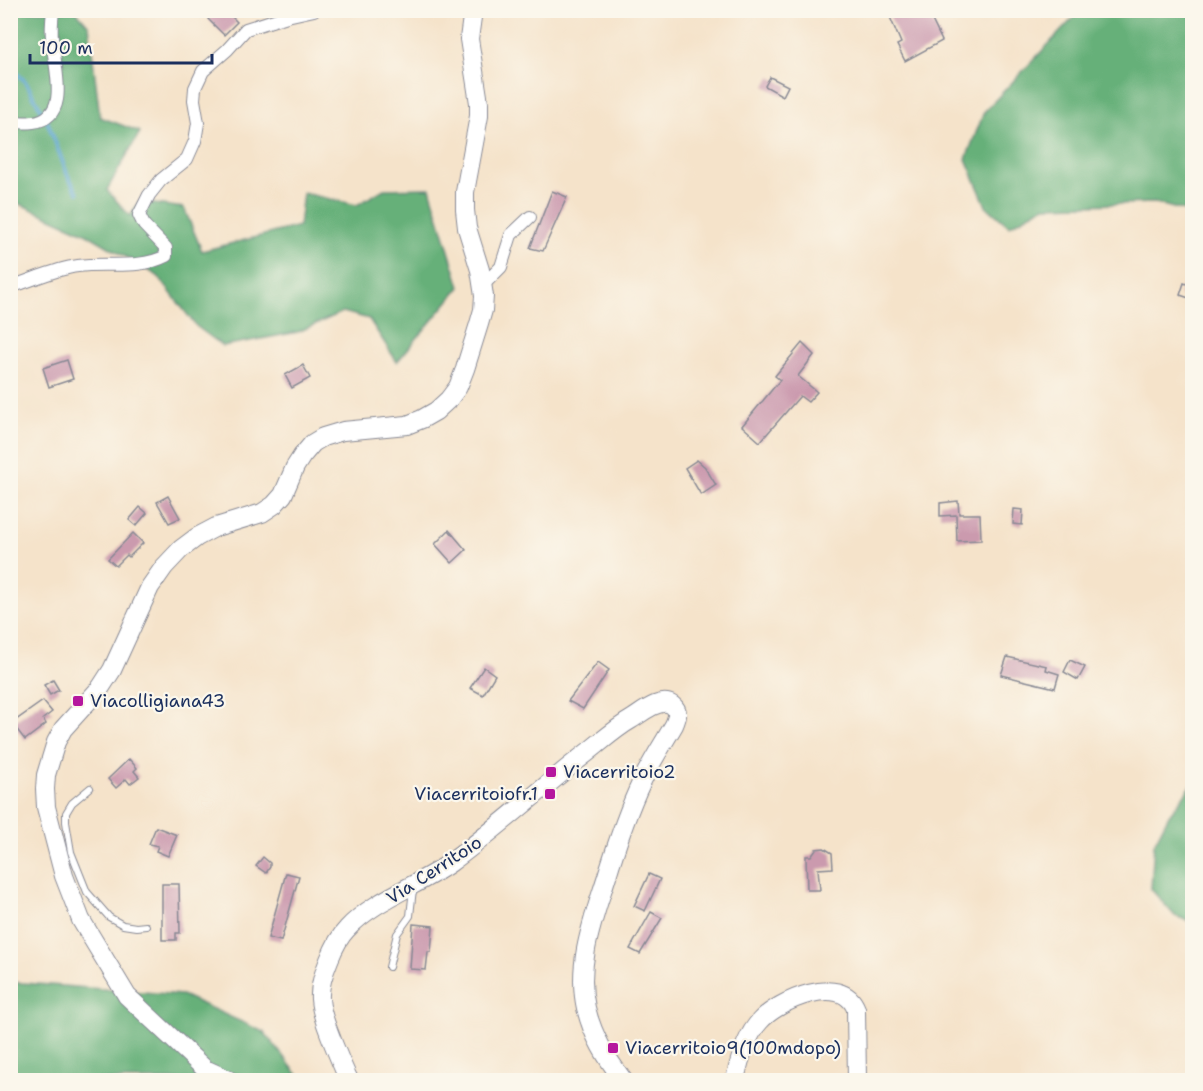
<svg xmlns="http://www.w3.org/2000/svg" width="1203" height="1091" font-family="'Shantell Sans',sans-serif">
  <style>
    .forest { fill: #66b079; stroke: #40706c; stroke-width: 1.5 }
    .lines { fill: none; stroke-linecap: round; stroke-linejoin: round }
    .stream { stroke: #54a3ce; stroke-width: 4 }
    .building { fill: #cb9aae }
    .lane-casing { stroke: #888994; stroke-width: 8 }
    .street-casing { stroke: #888994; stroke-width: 14 }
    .secondary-casing { stroke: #888994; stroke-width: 20 }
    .lane { stroke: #fff; stroke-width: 6 }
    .street { stroke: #fff; stroke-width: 12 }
    .secondary { stroke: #fff; stroke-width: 18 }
    .poi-dot { fill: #b5179e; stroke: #fbf7ec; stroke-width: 2 }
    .labels { text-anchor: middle; stroke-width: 4.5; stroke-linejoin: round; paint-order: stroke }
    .poi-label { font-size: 18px; fill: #1b2f5e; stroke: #fbf7ec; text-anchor: start }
    .street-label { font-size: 18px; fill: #1b2f5e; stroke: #fbf7ec }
  </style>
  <rect width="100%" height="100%" fill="#fbf7ec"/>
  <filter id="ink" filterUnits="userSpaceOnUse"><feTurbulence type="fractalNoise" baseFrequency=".0167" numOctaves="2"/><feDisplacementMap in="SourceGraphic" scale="12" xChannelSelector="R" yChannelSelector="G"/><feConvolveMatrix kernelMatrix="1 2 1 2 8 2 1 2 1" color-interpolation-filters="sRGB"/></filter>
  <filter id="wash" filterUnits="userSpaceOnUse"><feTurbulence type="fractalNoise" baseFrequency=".008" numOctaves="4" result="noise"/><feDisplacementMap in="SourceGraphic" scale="24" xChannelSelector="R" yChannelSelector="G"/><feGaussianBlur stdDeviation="1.35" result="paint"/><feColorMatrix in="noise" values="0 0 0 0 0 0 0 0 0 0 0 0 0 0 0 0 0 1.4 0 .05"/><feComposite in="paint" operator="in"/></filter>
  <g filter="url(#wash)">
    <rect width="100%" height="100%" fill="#f5e3ca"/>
    <g class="forest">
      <path d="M11,11H76L89,26L100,117L140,132L107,190L130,216L140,202L184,208L202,251L299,226L303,193L357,205L384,189L430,188L460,287L397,362L369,319L343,312L298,332L223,346L196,326L158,276L87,234L11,200Z"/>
      <path d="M1080,11H1192V213L1155,203L1045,206L1009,226L986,206L966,159L984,112Z"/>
      <path d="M1192,785V922L1175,916L1151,889L1154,844L1169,815Z"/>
      <path d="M10,982L182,995L264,1032L302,1080H11Z"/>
    </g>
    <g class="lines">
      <path class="stream" d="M10,67L25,81L46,118L68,176L78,193"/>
    </g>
    <g id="blocks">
      <g class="building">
        <path d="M217,10H225L237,22L224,35L208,19Z"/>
        <path d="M887,10H927L942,41L905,61L897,45L901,43Z"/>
        <path d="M770,77L788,86L783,96L765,86Z"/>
        <path d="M552,191L567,197L543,251L530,248Z"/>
        <path d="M1184,283L1192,286V299L1180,295Z"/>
        <path d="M802,343L814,355L798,376L817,392L808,402L800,396L760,442L742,426L780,380L775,376Z"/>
        <path d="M67,360L73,379L49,387L43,368Z"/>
        <path d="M303,365L310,378L292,388L285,375Z"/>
        <path d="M697,460L705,467L716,485L701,495L685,468Z"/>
        <path d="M168,496L180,518L169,523L157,502Z"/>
        <path d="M958,501L959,514H980L981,540L957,541L956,515L940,516V503Z"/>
        <path d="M140,507L147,513L136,526L129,520Z"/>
        <path d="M1014,509L1023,510L1022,525L1013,524Z"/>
        <path d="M449,530L466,550L452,563L435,544Z"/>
        <path d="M133,533L143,543L129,557L127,555L116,566L108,559Z"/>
        <path d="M1007,657L1047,666L1046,670L1059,674L1055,688L1001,675Z"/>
        <path d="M1070,660L1085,667L1078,680L1064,672Z"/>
        <path d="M598,662L609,670L583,709L568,701Z"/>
        <path d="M484,667L495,675L483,695L470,688Z"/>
        <path d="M53,680L59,690L50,695L44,685Z"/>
        <path d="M43,701L52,712L43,719L46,724L25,740L12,723Z"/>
        <path d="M129,759L137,768L134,771L139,777L130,784L126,779L116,788L108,779Z"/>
        <path d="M156,827L177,835L168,856L156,851L158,846L149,844Z"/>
        <path d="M824,848L832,853L833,868L818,869L820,890H807L806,856H811L816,849Z"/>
        <path d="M263,857L270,863V867L266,873L256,866Z"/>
        <path d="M286,873L299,876L281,941L268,938Z"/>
        <path d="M649,874L660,879L645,911L634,906Z"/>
        <path d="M162,884H179L180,933H176V940H162Z"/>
        <path d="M651,912L662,918L640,954L630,949Z"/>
        <path d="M413,924L433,926L431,952H428L426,970L410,969Z"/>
      </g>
    </g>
  </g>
  <g filter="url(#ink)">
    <use href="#blocks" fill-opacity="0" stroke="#888994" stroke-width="1.5"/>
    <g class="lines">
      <g class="lane-casing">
        <g id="lane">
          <path d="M90,788L72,803L66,813V822L71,852L87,892L109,917L123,925L136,927L146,926"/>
          <path d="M389,967L397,934L410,916L413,889"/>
        </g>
      </g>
      <g class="street-casing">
        <g id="street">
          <path d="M10,121C19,123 25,123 33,122C73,117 53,64 52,38C51,29 52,20 53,10"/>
          <path d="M484,284L501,267L511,235L530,217"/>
          <path d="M10,287C33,280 54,269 78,266C107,262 139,270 166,256V248L144,225L139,215L149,195L161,180L187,159L195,141L198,123L194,100L195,88L203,71L227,50L246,29L287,16L314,10"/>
        </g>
      </g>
      <g class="secondary-casing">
        <g id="secondary">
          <path d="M229,1080L205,1069L127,996L81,920L64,876L46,807L45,789L46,775L56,742L63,729L101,687L112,670L150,587L164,567L181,549L197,537L216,527L262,513L274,505L283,495L295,467L302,456L313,443L323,437L343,431L407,425L422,419L436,411L449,399L458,387L465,369L479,324L483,310L484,296L480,270L467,228L465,210V192L479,116V103L469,39L473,10"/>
          <path d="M349,1080C343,1068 338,1055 333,1043C328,1029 321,1015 320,999C319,986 324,972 329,960C333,950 339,937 347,929C372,901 419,885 450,863C498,828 541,788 588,752C602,741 616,728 632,719C642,713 660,697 672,705C680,711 677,718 674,725C663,744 651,762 642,781C627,812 616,846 606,879C593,920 576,964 586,1008C593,1037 606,1057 623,1080"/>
          <path d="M735,1080C739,1061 746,1036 760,1021C778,1001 842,972 856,1009L857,1080"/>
        </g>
      </g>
      <use href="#lane" class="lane"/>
      <use href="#street" class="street"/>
      <use href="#secondary" class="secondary"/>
    </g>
  </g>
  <g class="poi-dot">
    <rect x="72" y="695" width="12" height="12" rx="3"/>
    <rect x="545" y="766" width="12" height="12" rx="3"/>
    <rect x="544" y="788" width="12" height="12" rx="3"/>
    <rect x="607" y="1042" width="12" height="12" rx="3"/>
  </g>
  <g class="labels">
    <g class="poi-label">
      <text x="90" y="707">Viacolligiana43</text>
      <text x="563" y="778">Viacerritoio2</text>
      <text x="538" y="800" text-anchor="end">Viacerritoiofr.1</text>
      <text x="625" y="1054">Viacerritoio9(100mdopo)</text>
    </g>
    <g class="street-label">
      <text transform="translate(434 870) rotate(-33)" y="6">Via Cerritoio</text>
    </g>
  </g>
  <rect width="1203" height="1091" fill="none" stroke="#fbf7ec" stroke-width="36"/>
  <path d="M30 54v9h182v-9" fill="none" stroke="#1b2f5e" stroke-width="3"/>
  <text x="39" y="54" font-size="18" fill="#1b2f5e" stroke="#fbf7ec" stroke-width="4.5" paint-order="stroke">100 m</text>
</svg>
